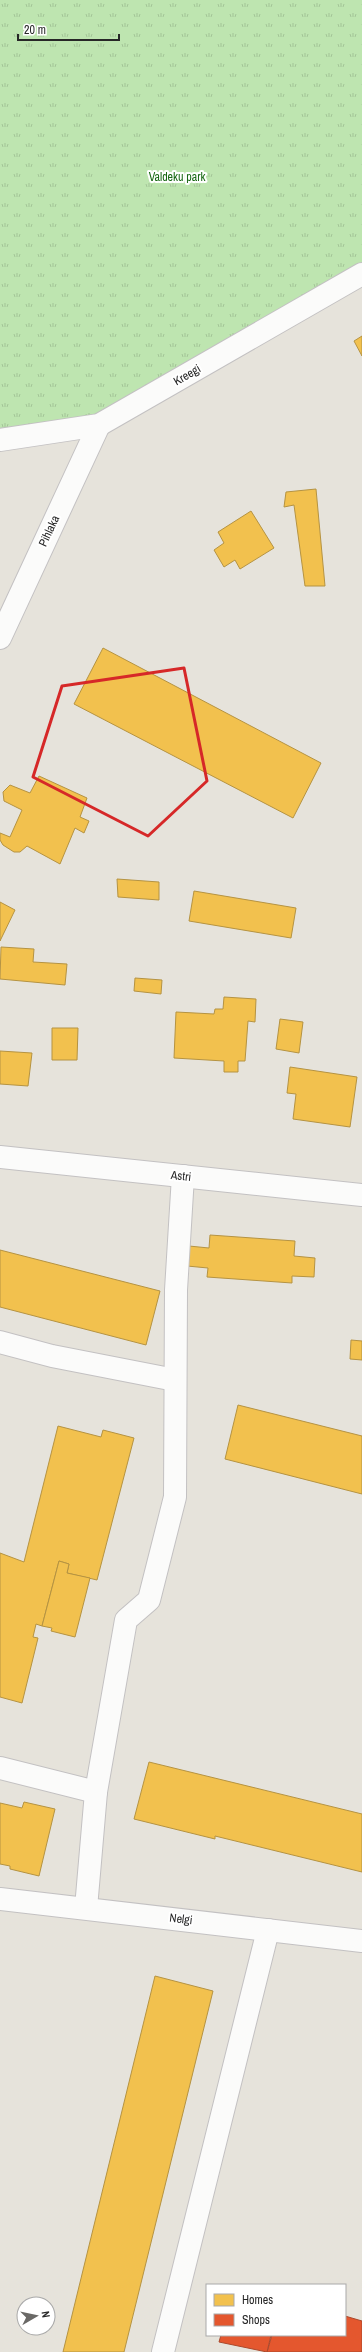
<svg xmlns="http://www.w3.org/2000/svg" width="362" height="2352" font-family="'Archivo Narrow',sans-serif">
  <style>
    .park { fill: url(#park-tufts) }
    .homes { fill: #f2c14e; stroke: #b59342 }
    .shops { fill: #e4572e; stroke: #ab492c }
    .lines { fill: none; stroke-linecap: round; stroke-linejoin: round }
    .minor-casing { stroke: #c3c1c2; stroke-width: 24 }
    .minor { stroke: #fbfbfa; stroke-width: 22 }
    .marked { fill: none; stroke: #d62828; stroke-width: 3; stroke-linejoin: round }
    .labels { text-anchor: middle; stroke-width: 4; stroke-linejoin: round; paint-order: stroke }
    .park-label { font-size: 12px; fill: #176713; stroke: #fff }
    .street-label { font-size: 12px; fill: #272727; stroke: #fff }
  </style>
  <defs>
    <pattern id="park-tufts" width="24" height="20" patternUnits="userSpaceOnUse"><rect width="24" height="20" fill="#bee5b0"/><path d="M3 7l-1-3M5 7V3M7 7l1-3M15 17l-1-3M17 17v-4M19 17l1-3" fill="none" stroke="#a3c497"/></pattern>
  </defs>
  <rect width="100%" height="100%" fill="#e6e3db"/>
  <path class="park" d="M0,0H362V274L99,425L0,440Z"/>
  <g class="homes">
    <path d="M362,336V356L354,341Z"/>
    <path d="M316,489L325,586H305L294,505L284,507L286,492Z"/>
    <path d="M251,511L274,548L240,569L235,560L224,567L214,550L224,543L218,532Z"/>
    <path d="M103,648L321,763L293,818L74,704Z"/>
    <path d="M39,776L87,798L80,817L89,821L84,833L75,828L60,864L27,846L20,852H14L3,845L0,840V833L10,837L22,810L4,801L3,792L10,785L30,793Z"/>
    <path d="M117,879L159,882V900L118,897Z"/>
    <path d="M194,891L296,908L291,938L189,921Z"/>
    <path d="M0,902L15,910L0,941Z"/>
    <path d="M1,947L34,949L33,962L67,964L65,985L0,979Z"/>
    <path d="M135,978L162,980L161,994L134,991Z"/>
    <path d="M224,997L256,999L255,1022L248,1021L245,1061H238V1072H224V1061L174,1058L176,1012L214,1014L215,1009H223Z"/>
    <path d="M280,1019L303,1022L299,1053L276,1049Z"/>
    <path d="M52,1028H78L77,1060H52Z"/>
    <path d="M0,1051L32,1053L28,1086L0,1084Z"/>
    <path d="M290,1067L357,1077L350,1127L293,1119L296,1094L287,1093Z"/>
    <path d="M210,1235L295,1241L294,1256L315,1258L314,1277L292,1276V1283L207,1277L208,1268L187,1266L189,1246L209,1248Z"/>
    <path d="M0,1250L160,1291L146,1345L0,1307Z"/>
    <path d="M351,1340L362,1341V1360L350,1359Z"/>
    <path d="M238,1405L362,1436V1494L225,1459Z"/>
    <path d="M58,1426L101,1437L103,1430L134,1438L97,1580L67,1573L69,1564L59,1561L42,1626L36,1624L33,1637L38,1638L22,1703L0,1697V1553L24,1562Z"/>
    <path d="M59,1561L69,1564L67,1573L90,1578L75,1637L51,1631L52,1628L42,1626Z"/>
    <path d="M149,1762L362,1814V1872L215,1836V1839L134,1819Z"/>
    <path d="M24,1802L55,1809L39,1876L10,1869V1866L0,1864V1803L22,1808Z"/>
    <path d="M155,1976L213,1991L124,2352H63Z"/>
  </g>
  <g class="shops">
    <path d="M345,2316L362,2321V2352H267L272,2335H345Z"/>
    <path d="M221,2335H271L267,2352L219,2342Z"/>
  </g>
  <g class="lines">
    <g class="minor-casing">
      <g id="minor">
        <path d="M0,440L99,425L362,274"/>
        <path d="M0,638L99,425"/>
        <path d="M0,1157L362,1195"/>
        <path d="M0,1342L52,1356L175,1380"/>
        <path d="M0,1768L96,1792"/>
        <path d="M0,1899L362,1941"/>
        <path d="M86,1908L96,1792L126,1620L149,1600L175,1497L176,1290L183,1176"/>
        <path d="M163,2352L268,1930"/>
      </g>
    </g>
    <use href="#minor" class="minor"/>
  </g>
  <path class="marked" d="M184,668L207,781L148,836L33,777L62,686Z"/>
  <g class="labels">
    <g class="park-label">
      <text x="177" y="181">Valdeku park</text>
    </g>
    <g class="street-label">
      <text transform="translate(187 375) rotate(-30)" y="4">Kreegi</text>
      <text transform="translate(49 531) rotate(-65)" y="4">Pihlaka</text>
      <text transform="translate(181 1176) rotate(6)" y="4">Astri</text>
      <text transform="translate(181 1919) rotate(7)" y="4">Nelgi</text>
    </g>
  </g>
  <rect x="206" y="2284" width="140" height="52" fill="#ffffff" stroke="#a9a9a9"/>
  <rect x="214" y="2294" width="20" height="12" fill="#f2c14e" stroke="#a9a9a9"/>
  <text x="242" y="2304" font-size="12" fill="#272727">Homes</text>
  <rect x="214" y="2314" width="20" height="12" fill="#e4572e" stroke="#a9a9a9"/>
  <text x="242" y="2324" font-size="12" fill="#272727">Shops</text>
  <g transform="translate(36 2316) rotate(81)"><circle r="19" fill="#ffffff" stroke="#a9a9a9"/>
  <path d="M0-3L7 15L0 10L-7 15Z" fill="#6a6966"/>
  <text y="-6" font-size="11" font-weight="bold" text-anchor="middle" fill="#272727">N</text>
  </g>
  <path d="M18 34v6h101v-6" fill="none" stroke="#272727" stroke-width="2"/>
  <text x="24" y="34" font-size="12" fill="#272727" stroke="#ffffff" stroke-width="3" paint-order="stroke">20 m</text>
</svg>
